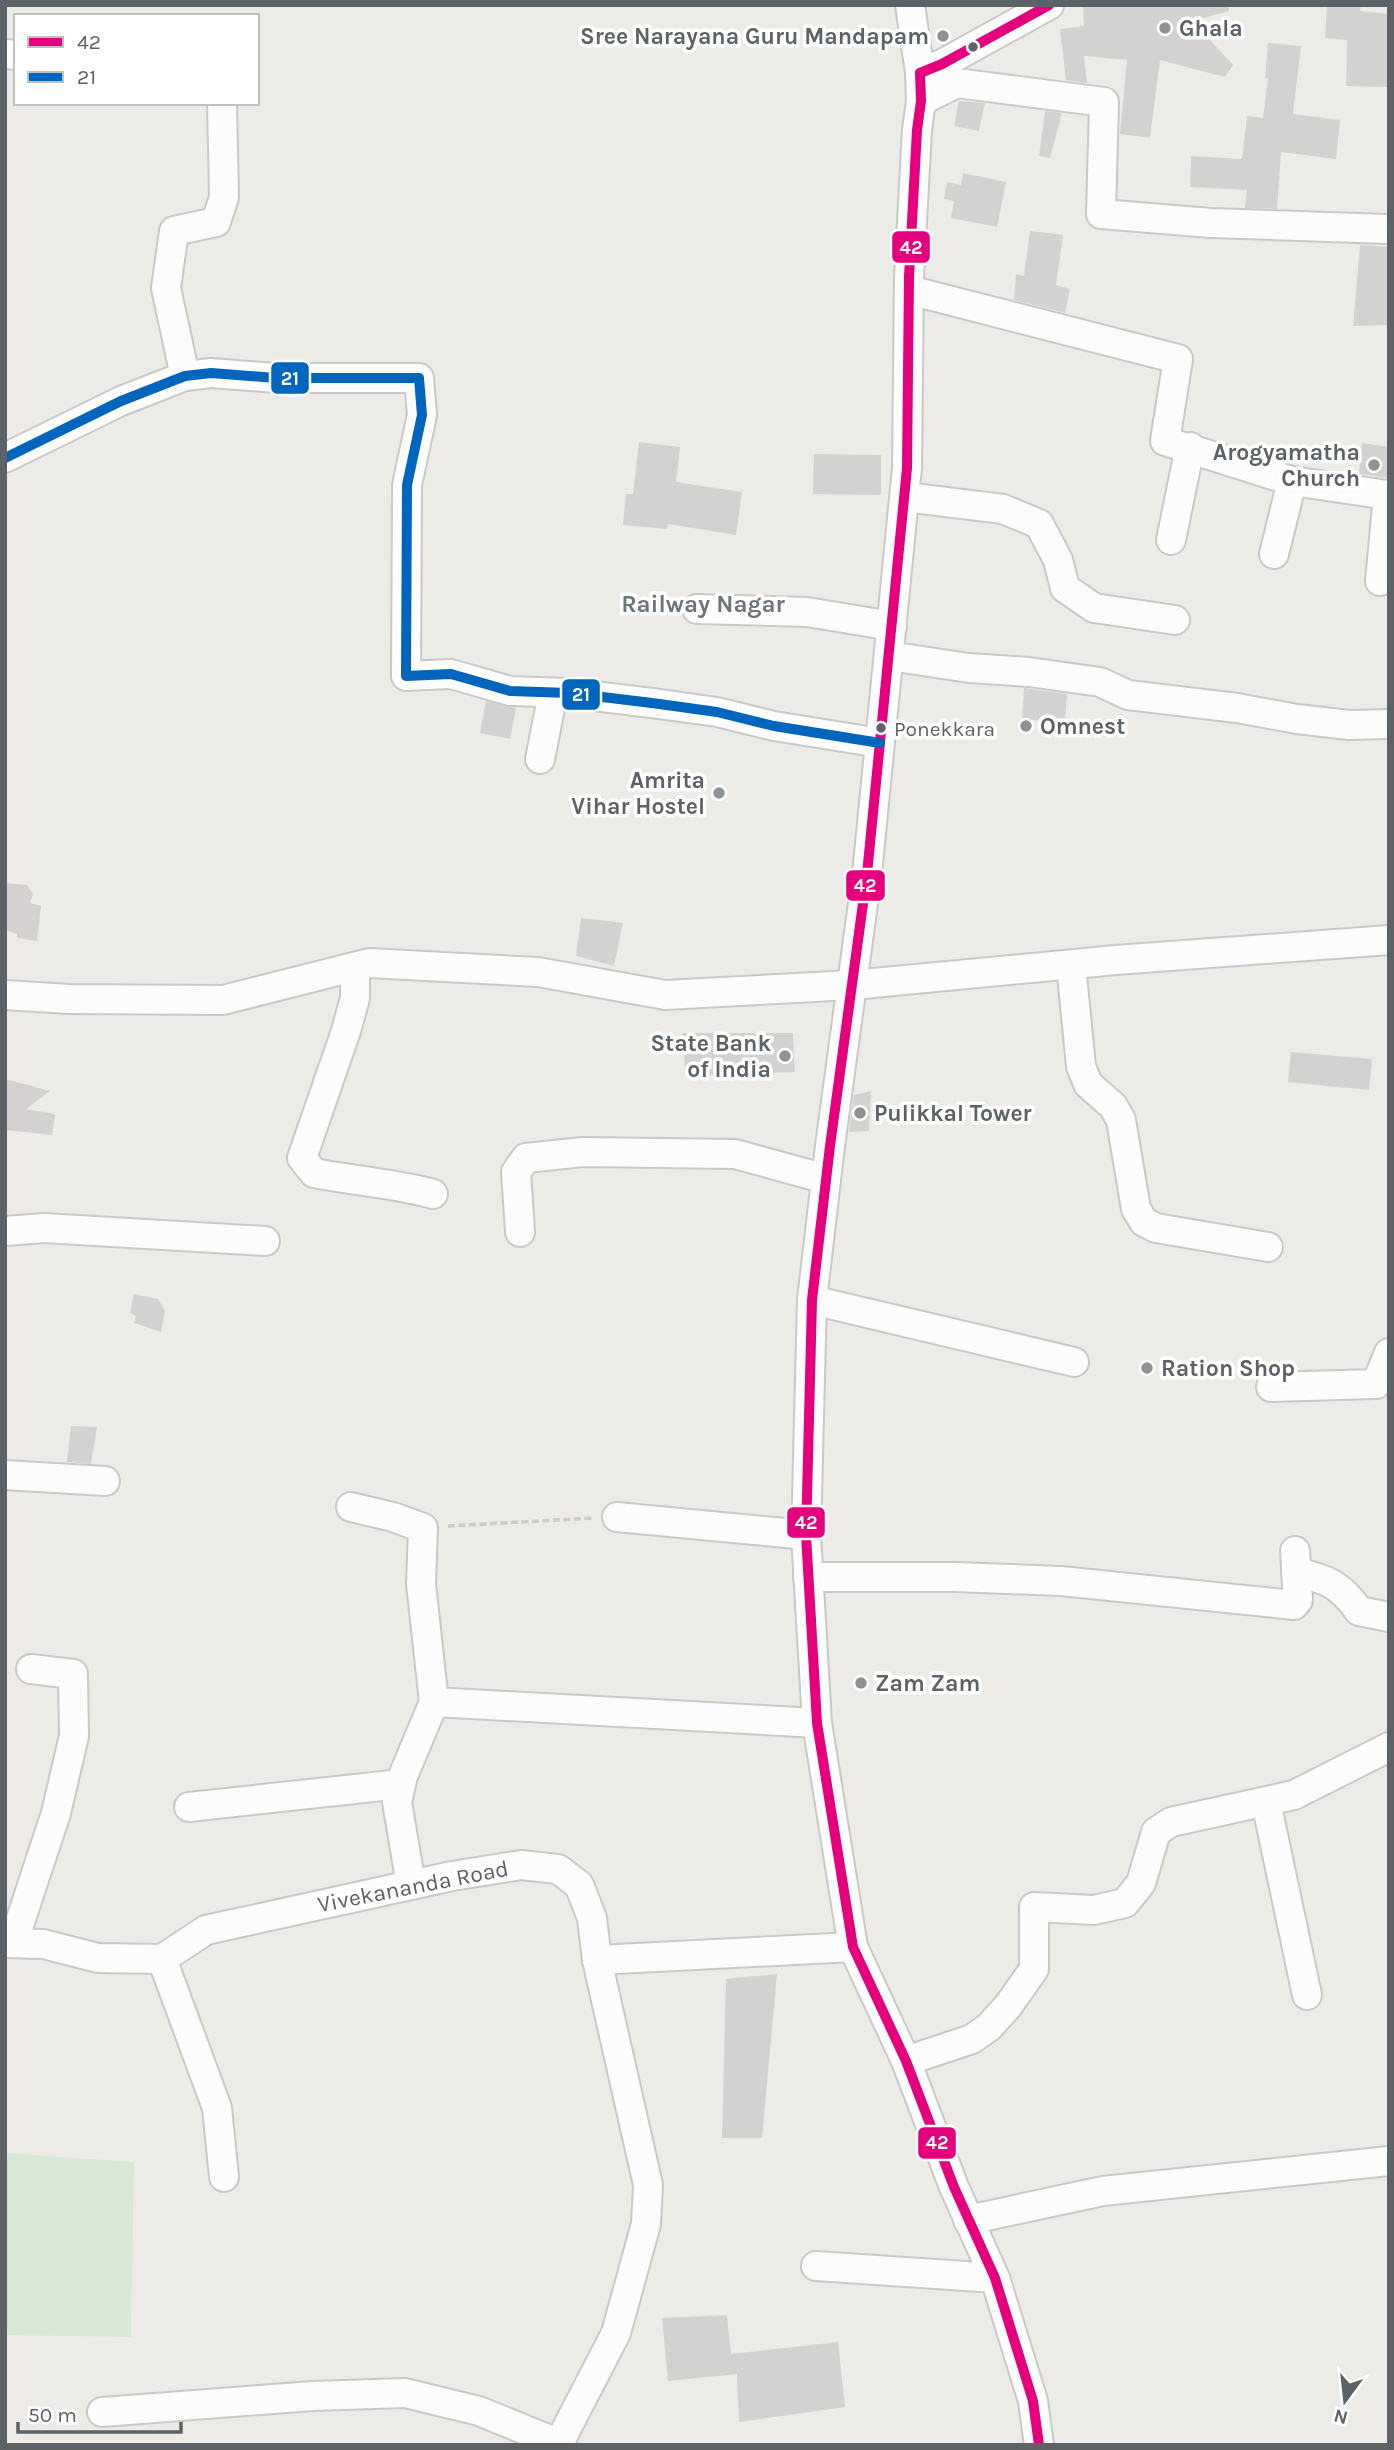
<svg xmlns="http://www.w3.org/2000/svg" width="1394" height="2450" font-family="Karla,sans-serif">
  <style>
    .green { fill: #d9e8d4 }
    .building { fill: #d4d2d1 }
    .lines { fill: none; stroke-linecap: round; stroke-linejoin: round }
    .minor-casing { stroke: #c9c9c8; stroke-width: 32 }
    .path { stroke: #c8cdca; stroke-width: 3.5; stroke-dasharray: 7 3.5; stroke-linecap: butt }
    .minor { stroke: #fcfcfc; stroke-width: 28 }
    .bus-1-casing { stroke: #fff; stroke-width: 16 }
    .bus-2-casing { stroke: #fff; stroke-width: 16 }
    .bus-1 { stroke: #e5007d; stroke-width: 10 }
    .bus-2 { stroke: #0065bd; stroke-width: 10 }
    .poi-dot { fill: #8f9294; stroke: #fff; stroke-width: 2.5 }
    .bus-dot { fill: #5d6266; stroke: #fff; stroke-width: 2.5 }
    .labels { text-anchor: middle; stroke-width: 7; stroke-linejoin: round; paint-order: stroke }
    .bus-label { font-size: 21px; fill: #5d6266; stroke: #fff; text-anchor: start }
    .poi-label { font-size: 23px; font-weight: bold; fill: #5d6266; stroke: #fff; text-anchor: start }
    .street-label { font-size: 23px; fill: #5d6266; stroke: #fff }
    .neighbourhood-label { font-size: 24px; font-weight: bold; fill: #6e7578; stroke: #fff }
    .line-badge { stroke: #fff; stroke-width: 2.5 }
    .badge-label { font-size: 19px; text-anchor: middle; font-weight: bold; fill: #fff }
  </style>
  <rect width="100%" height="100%" fill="#edebe8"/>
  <path class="green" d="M5,2153L134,2162L131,2337L5,2335Z"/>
  <g class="building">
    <path d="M1083,5H1228L1229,11L1192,21L1233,65L1225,77L1160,60L1150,138L1120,134L1127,60L1084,56L1087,83L1066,80L1060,29L1084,26Z"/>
    <path d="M1327,5L1361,6L1360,11L1389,14V87L1346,86L1347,40L1325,38Z"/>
    <path d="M1268,43L1301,46L1293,114L1340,120L1336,159L1281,152L1277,209L1245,208L1247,190L1190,187L1191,156L1242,159L1247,116L1263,118L1268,78H1265Z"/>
    <path d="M959,101L985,103L979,131L954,126Z"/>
    <path d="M1045,111L1062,113L1050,158L1039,156Z"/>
    <path d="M963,173L1006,182L997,227L951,218L954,201L944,199L947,182L961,185Z"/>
    <path d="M1030,231L1063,235L1056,285L1070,289L1065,313L1014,300L1016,274L1024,276Z"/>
    <path d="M1360,245L1389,247V325L1353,326Z"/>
    <path d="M639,442L680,447L676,482L742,492L736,535L668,524L667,529L623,525L626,494H633Z"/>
    <path d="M1362,443L1389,447V478L1359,474Z"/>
    <path d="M814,454L881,455V495L813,494Z"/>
    <path d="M1024,688L1067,694L1065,723L1022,719Z"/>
    <path d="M486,701L516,708L510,739L480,733Z"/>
    <path d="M5,883L27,885L33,894L30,903L41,906L37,941L17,938V934L5,930Z"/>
    <path d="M581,918L623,923L614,966L576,956Z"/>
    <path d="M683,1033H793L795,1072L685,1076Z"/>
    <path d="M1291,1052L1372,1059L1369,1090L1288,1082Z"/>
    <path d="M5,1079L50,1091L26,1109L55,1114L52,1135L5,1130Z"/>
    <path d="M871,1091L869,1131L849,1132L854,1095Z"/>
    <path d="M134,1294L158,1299L165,1311L161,1332L134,1323L136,1316L130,1313Z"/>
    <path d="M71,1426L97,1427L91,1464L67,1462Z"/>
    <path d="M777,1974L762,2138H722L726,1979Z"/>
    <path d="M727,2315L731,2354L838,2342L845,2407L739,2422L737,2374L668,2381L662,2318Z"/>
  </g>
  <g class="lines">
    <g class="minor-casing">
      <g id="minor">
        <path d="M910,5L920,73"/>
        <path d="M5,54L16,55"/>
        <path d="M921,101L957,83L1104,102L1101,214L1211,223L1387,229"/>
        <path d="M909,290L1178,359L1165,441L1292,481L1388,495L1380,581"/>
        <path d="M185,376L166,288L174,231L216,222L224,197L222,103"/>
        <path d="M5,458L121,401L185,376L211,373L276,378H419L422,415L407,485L406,676L451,674L510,691L569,693L652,703L717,712L774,726L880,743"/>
        <path d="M905,497L1003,509L1039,524L1058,560L1065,588L1094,608L1175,620"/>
        <path d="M1171,540L1190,447"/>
        <path d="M1274,554L1292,481"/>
        <path d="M697,609L807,612L892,626"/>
        <path d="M889,656L969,668L1029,672L1100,682L1128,695L1237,708L1297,719L1349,725L1389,724"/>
        <path d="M540,759L553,693"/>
        <path d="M1071,965L1081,1066L1088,1084L1113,1106L1121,1120L1136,1209L1144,1222L1156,1228L1268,1247"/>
        <path d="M355,967V998L346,1031L302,1158L314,1173C354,1181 394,1183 433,1194"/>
        <path d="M5,995L69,999L223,1000L369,963L538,972L665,995L852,985L1116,960L1389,940"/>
        <path d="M5,1231L44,1228L265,1241"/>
        <path d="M520,1232L516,1172L526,1158L583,1152L735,1154L826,1179"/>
        <path d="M812,1300L1074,1362"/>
        <path d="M1271,1387L1376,1384L1389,1353"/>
        <path d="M5,1475L105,1481"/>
        <path d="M351,1507L393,1517L423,1528L421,1584L434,1702L403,1776L397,1802L411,1885"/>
        <path d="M617,1517L806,1535"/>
        <path d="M1296,1572C1327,1579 1341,1585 1359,1611L1389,1617"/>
        <path d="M808,1577H955L1061,1581L1294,1605L1298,1600L1295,1551"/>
        <path d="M434,1702L817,1723"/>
        <path d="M1266,1802L1307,1995"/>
        <path d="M189,1807L401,1784"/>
        <path d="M5,1943L43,1944L98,1958L162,1959L206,1930L452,1876L521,1865L558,1869L579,1885L592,1918L597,1960L853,1947"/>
        <path d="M13,1943L56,1813L74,1736L73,1674L31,1669"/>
        <path d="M162,1959L217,2108L224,2177"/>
        <path d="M906,2061L972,2039L989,2027L1008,2006L1034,1969V1907L1094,1910L1125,1903L1141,1883L1156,1832L1171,1822L1294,1795L1389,1747"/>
        <path d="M968,2220L1103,2191L1389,2161"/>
        <path d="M816,2266L995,2278"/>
        <path d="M102,2412L312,2396L405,2393L479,2411L562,2445"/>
        <path d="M558,2445L616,2333L646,2224L648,2185L597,1960"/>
        <path d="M1039,2445L1033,2401L995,2278L954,2187L906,2061L853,1947L817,1723L806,1535L812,1300L830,1146L867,874L907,468L909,277L917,130L921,101L920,73L942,64L1049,5"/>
      </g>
    </g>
    <path class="path" d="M448,1526L594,1518"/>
    <use href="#minor" class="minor"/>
    <g class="bus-1-casing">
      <path id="bus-1" d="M1039,2445L1033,2401L995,2278L954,2187L906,2061L853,1947L817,1723L806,1535L812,1300L830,1146L867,874L907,468L909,277L917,130L921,101L920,73L942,64L1049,5"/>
    </g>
    <g class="bus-2-casing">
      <path id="bus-2" d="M5,458L121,401L185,376L211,373L276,378H419L422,415L407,485L406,676L451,674L510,691L569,693L652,703L717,712L774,726L880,743"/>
    </g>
    <use href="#bus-1" class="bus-1"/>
    <use href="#bus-2" class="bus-2"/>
  </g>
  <g class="poi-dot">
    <circle cx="1165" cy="28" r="7"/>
    <circle cx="943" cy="36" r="7"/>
    <circle cx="1374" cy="465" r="7"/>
    <circle cx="1026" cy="726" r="7"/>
    <circle cx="719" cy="793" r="7"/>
    <circle cx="785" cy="1056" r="7"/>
    <circle cx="860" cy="1113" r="7"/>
    <circle cx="1147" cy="1368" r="7"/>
    <circle cx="861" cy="1683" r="7"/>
  </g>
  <g class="bus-dot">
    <circle cx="973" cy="47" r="6"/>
    <circle cx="881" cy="728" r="6"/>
  </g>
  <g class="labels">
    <g class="bus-label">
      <text x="894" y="736">Ponekkara</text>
    </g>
    <g class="poi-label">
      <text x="1179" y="36">Ghala</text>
      <text x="929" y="44" text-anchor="end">Sree Narayana Guru Mandapam</text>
      <text x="1360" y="460" text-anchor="end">Arogyamatha<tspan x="1360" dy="26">Church</tspan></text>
      <text x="1040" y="734">Omnest</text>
      <text x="705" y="788" text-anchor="end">Amrita<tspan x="705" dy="26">Vihar Hostel</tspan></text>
      <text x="771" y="1051" text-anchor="end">State Bank<tspan x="771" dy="26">of India</tspan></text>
      <text x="874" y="1121">Pulikkal Tower</text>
      <text x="1161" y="1376">Ration Shop</text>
      <text x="875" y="1691">Zam Zam</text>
    </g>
    <g class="street-label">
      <text transform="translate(413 1886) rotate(-11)" y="8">Vivekananda Road</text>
    </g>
    <g class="neighbourhood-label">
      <text x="703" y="612">Railway Nagar</text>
    </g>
  </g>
  <g class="line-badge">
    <rect x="891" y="230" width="40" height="34" rx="7" fill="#e5007d"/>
    <rect x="270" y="361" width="40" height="34" rx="7" fill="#0065bd"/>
    <rect x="561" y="678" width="40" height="33" rx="7" fill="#0065bd"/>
    <rect x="845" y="869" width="41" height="33" rx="7" fill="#e5007d"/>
    <rect x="786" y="1506" width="40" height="33" rx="7" fill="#e5007d"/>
    <rect x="917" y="2126" width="40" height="34" rx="7" fill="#e5007d"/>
  </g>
  <g class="badge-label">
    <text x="911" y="254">42</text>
    <text x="290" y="385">21</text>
    <text x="581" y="701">21</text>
    <text x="865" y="892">42</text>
    <text x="806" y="1529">42</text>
    <text x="937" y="2149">42</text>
  </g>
  <rect width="1394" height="2450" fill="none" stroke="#5d6266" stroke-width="14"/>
  <rect x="14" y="14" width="245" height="91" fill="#ffffff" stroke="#bec0c2" stroke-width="2"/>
  <rect x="28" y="37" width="35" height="10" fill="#e5007d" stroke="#bec0c2" stroke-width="2"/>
  <text x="77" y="49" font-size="21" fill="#5d6266">42</text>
  <rect x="28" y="72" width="35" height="10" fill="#0065bd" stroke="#bec0c2" stroke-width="2"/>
  <text x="77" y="84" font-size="21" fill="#5d6266">21</text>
  <g transform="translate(1345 2401) rotate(195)" stroke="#ffffff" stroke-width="5" paint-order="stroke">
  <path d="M0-5L12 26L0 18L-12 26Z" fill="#5d6266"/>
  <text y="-10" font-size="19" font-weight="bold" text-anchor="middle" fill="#5d6266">N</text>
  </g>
  <path d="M18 2422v10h163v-10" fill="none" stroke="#5d6266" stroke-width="3.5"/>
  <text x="28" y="2422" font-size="21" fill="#5d6266" stroke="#ffffff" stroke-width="5" paint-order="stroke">50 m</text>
</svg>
